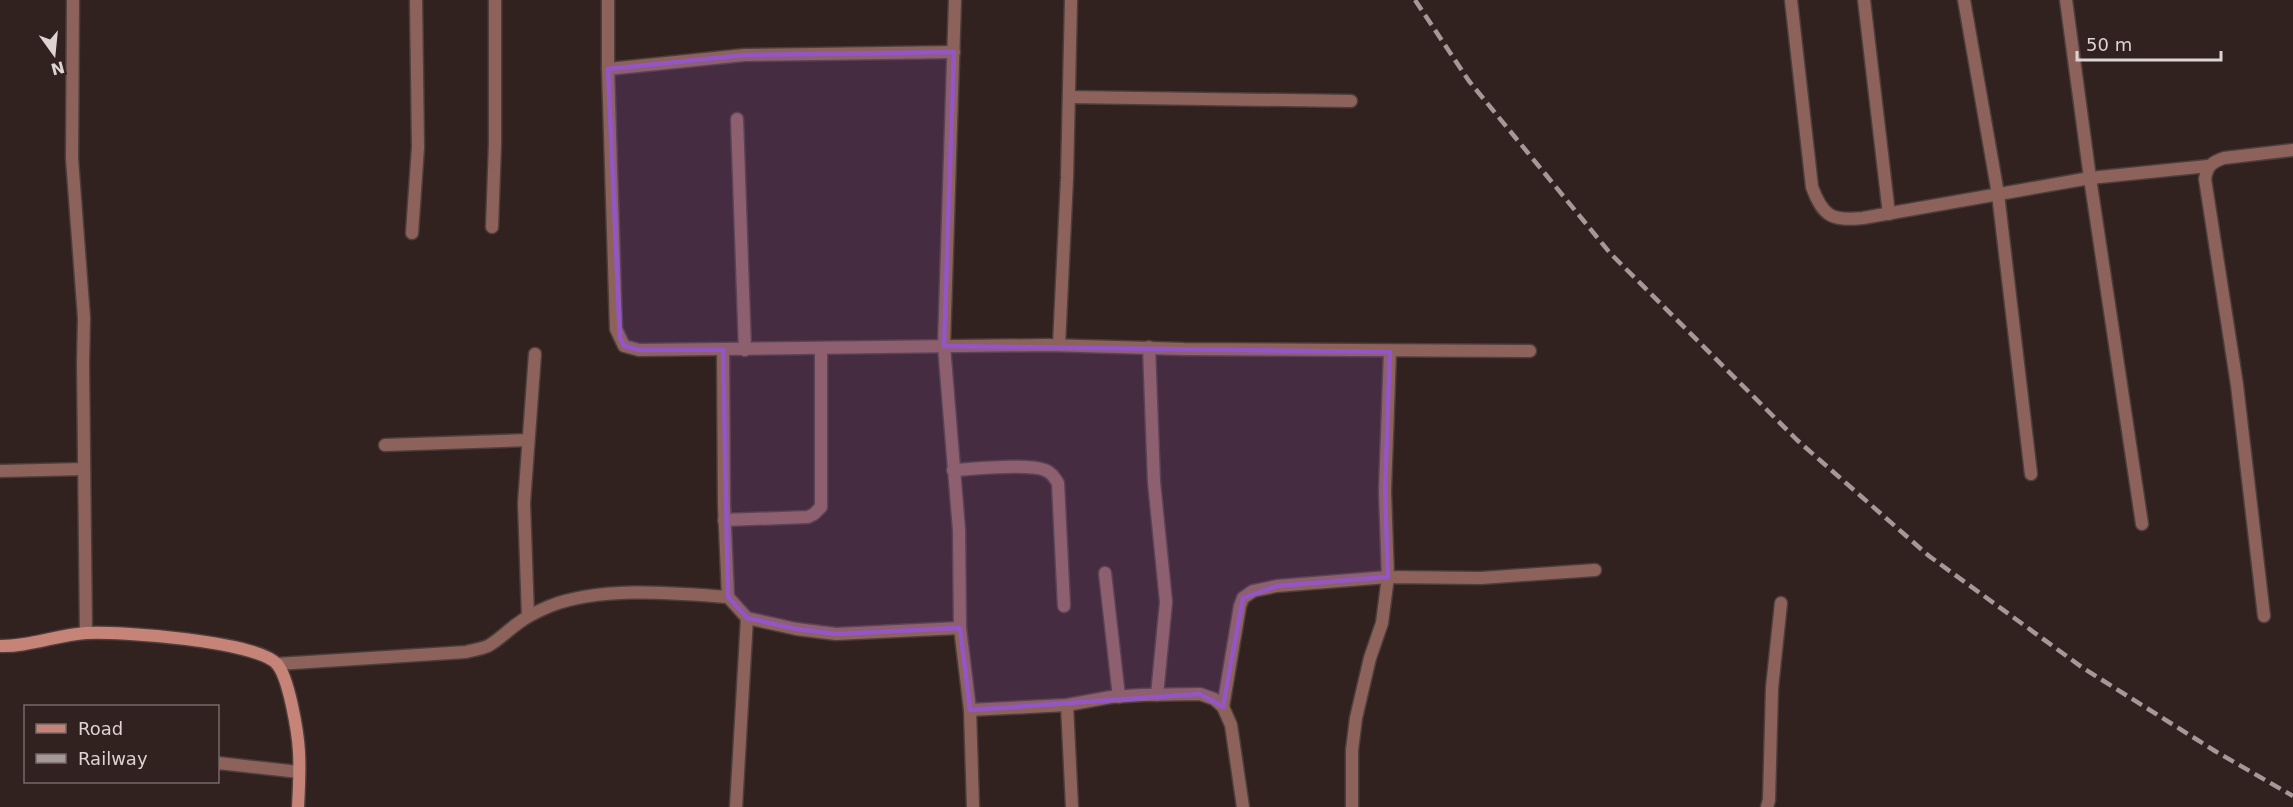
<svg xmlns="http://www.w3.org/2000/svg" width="2293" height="807" font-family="'DejaVu Sans',sans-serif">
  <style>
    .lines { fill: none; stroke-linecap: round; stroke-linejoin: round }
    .street-casing { stroke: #4d3e3c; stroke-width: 15 }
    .secondary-casing { stroke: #4d3e3c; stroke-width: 15 }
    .street { stroke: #8c625b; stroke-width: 12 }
    .secondary { stroke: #c68378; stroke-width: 12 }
    .rail { stroke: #a49997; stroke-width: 4.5; stroke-dasharray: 12 6; stroke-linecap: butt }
    .marked { fill: #9456c4; fill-opacity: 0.2; stroke: #9456c4; stroke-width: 4.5; stroke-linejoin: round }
  </style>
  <rect width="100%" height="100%" fill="#312220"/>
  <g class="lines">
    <g class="street-casing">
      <g id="street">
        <path d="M73,0L72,159L84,318L83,364L86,633"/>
        <path d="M608,0V69L616,329L624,346L639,350L1047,345L1184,349L1530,351"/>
        <path d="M955,0L944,346L959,530L960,628L970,710L973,807"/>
        <path d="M1791,0L1812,187C1823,217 1832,221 1863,218L2090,178L2208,166"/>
        <path d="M1864,0L1889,214"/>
        <path d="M1964,0L1998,194L2031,474"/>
        <path d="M2066,0L2090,178L2142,524"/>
        <path d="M608,69L744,55L954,52"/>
        <path d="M1069,97L1351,101"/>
        <path d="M737,119L745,350"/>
        <path d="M492,227L495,144V0"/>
        <path d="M412,233L418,147L416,0"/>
        <path d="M1059,345L1067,178L1071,0"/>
        <path d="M1149,347L1154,482L1166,602L1157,695"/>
        <path d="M723,350L724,504L728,597"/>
        <path d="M385,445L528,440"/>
        <path d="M953,470C974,469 1028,463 1045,470C1052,473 1054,477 1058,483L1064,606"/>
        <path d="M0,471L84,469"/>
        <path d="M724,520L808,517L814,514L821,507V349"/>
        <path d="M1105,573L1119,697"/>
        <path d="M528,616L524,503L535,354"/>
        <path d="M2264,616L2237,385L2205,179C2207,166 2212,162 2224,158L2293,150"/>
        <path d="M277,664L466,652C473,650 481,649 488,646C499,640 507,631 517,624C527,616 538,611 550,606C602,586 673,593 728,597L747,618L796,629L836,634L960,628"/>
        <path d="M1067,705L1072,807"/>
        <path d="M1223,707L1240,606L1243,598L1253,591L1277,586L1388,577L1481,578L1595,570"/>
        <path d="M970,710L1067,705L1111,697L1143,695L1200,694L1214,699L1223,707L1231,725L1243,807"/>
        <path d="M218,763L299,772"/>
        <path d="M736,807L747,618"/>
        <path d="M1352,807V750L1356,718L1370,658L1382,623L1388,577L1385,491L1390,352"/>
        <path d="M1767,807L1769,800L1772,688L1781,603"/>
      </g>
    </g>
    <g class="secondary-casing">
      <path id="secondary" d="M0,646C28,647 57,635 86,633C118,631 257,641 277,664C289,678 298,733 299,752C300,770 299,789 298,807"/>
    </g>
    <use href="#street" class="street"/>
    <use href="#secondary" class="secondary"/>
    <path class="rail" d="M1415,0L1469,81L1610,253L1797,440L1929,556L2083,668L2215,751L2293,796"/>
  </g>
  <path class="marked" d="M954,52L944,346L1390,352L1385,491L1388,577L1277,586L1243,598L1223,707L1200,694L970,710L960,628L836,634L796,629L747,618L728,597L723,350H639L624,346L620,338L608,69L744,55Z"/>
  <rect x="24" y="705" width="195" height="78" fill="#312220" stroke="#766967" stroke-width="1.5"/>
  <rect x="36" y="724" width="30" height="9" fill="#c68378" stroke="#766967" stroke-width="1.5"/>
  <text x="78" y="735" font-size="18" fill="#ddd3d1">Road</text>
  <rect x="36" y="754" width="30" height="9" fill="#a49997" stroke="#766967" stroke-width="1.5"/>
  <text x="78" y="765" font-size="18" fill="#ddd3d1">Railway</text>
  <g transform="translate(54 54) rotate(165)" stroke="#312220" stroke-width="4.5" paint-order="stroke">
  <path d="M0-4.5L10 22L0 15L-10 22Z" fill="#ddd3d1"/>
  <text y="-9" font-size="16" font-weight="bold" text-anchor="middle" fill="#ddd3d1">N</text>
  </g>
  <path d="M2077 51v9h144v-9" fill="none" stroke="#ddd3d1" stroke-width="3"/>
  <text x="2086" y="51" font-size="18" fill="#ddd3d1" stroke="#312220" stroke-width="4.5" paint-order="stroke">50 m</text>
</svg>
